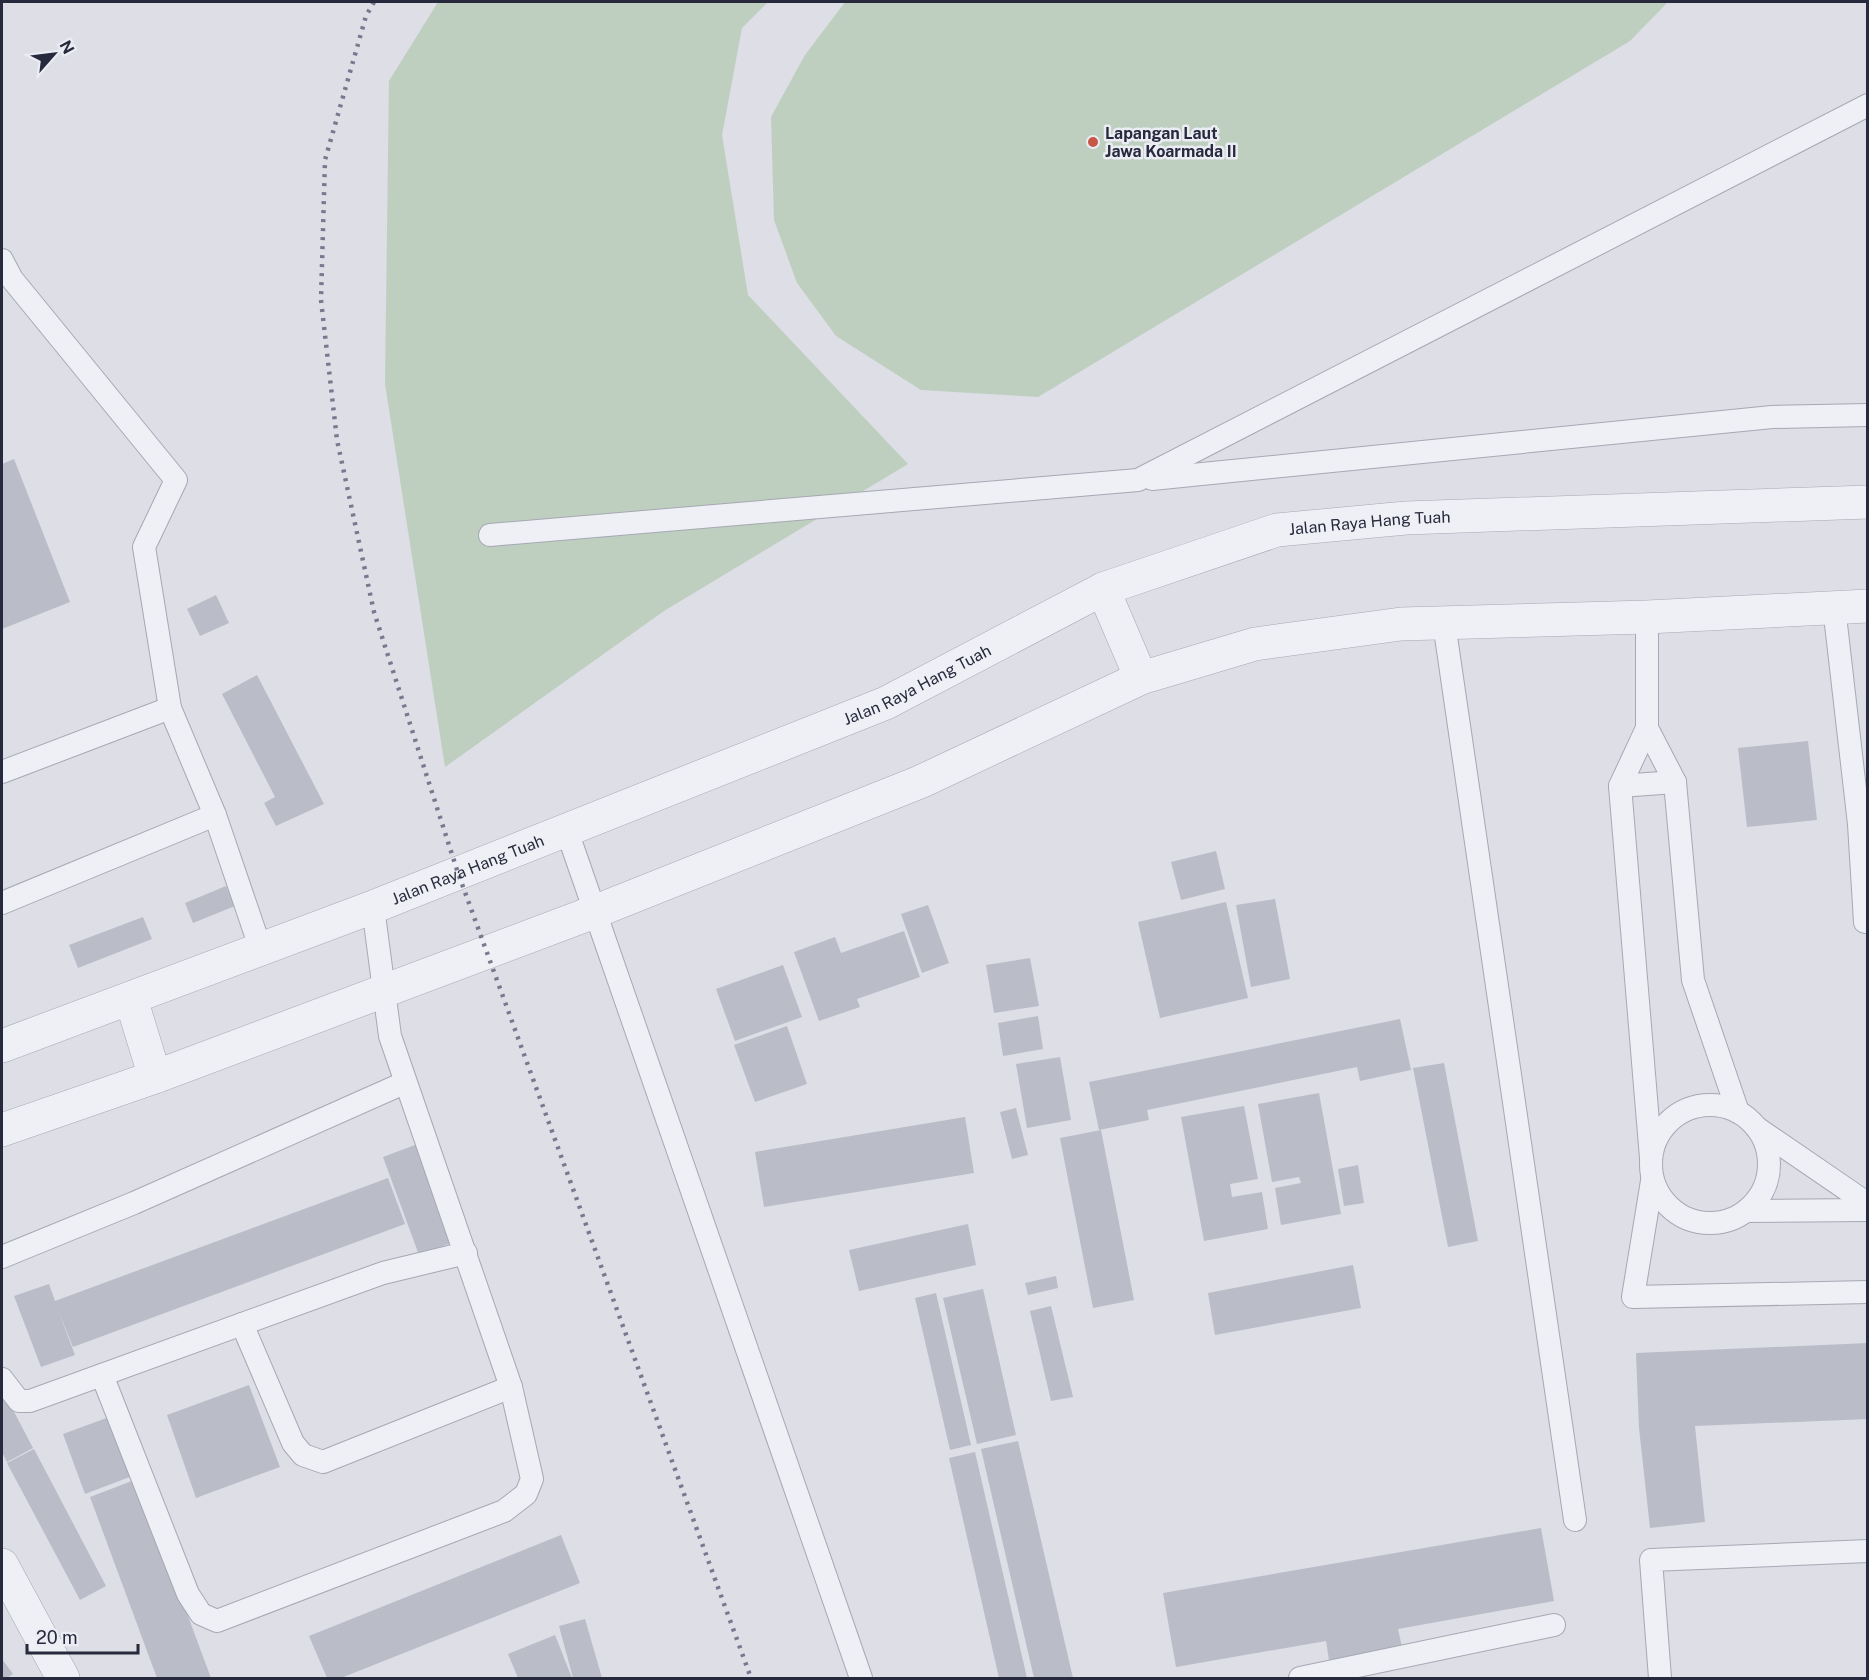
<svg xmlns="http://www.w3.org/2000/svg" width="1869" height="1680" font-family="'Public Sans',sans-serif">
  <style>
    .green { fill: #becfbf }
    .building { fill: #babcc8 }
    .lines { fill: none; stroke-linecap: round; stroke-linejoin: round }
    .lane-casing { stroke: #a6a8b3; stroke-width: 24 }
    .street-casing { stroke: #a6a8b3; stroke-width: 34 }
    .lane { stroke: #eff0f5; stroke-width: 22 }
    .street { stroke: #eff0f5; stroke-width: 33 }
    .rail { stroke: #77798f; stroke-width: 4.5; stroke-dasharray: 3 6; stroke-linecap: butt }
    .poi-dot { fill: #c75746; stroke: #ecedf4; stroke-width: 2 }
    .labels { text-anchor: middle; stroke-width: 5; stroke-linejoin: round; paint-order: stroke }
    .poi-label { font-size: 16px; font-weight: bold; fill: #27293c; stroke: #ecedf4; text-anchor: start }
    .street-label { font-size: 16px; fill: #27293c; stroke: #ecedf4 }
  </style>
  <rect width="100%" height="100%" fill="#dddee6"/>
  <g class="green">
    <path d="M438,2H768L742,28L722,135L748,295L908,464L664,611L445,767L385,384L389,81Z"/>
    <path d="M845,2H1668L1630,41L1038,397L921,390L836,336L797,283L774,220L771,117L805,55Z"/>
  </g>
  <g class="building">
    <path d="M14,459L70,602L2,629V464Z"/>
    <path d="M216,595L229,623L200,636L187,609Z"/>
    <path d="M257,675L324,804L276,826L264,803L275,797L222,694Z"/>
    <path d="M1808,741L1817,820L1747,827L1738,748Z"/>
    <path d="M1216,851L1225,889L1181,900L1171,862Z"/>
    <path d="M226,886L235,906L193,923L185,903Z"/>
    <path d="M1275,899L1290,979L1251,987L1236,905Z"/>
    <path d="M1226,902L1248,998L1160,1018L1138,922Z"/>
    <path d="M928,905L949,963L922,973L901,914Z"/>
    <path d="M143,917L152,939L78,968L69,945Z"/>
    <path d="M904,931L920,977L857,999L860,1007L819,1021L794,952L835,937L841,953Z"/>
    <path d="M1030,958L1039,1006L994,1013L986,965Z"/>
    <path d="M783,965L802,1017L735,1041L716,989Z"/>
    <path d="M1038,1016L1043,1049L1003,1056L998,1023Z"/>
    <path d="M1400,1019L1411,1070L1360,1081L1357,1067L1147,1110L1149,1120L1099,1130L1089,1082Z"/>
    <path d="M787,1026L807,1084L755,1102L734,1045Z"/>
    <path d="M1060,1057L1071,1120L1027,1128L1016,1064Z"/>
    <path d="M1444,1063L1478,1241L1448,1247L1413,1068Z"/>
    <path d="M1319,1093L1341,1214L1281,1225L1275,1188L1301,1183L1299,1177L1272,1182L1258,1104Z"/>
    <path d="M1244,1106L1258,1179L1230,1184L1232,1197L1262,1192L1268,1229L1204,1241L1181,1117Z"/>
    <path d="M1016,1108L1028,1155L1012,1159L1000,1112Z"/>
    <path d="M965,1117L974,1173L764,1207L755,1152Z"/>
    <path d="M1101,1130L1134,1300L1093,1308L1060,1138Z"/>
    <path d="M423,1142L459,1240L419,1255L383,1157Z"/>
    <path d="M1358,1165L1364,1203L1344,1206L1338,1169Z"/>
    <path d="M388,1178L405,1224L73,1347L58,1310L75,1355L41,1367L14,1296L49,1284L55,1301Z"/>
    <path d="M968,1224L976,1265L859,1291L849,1250Z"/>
    <path d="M1353,1265L1361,1308L1215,1335L1208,1293Z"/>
    <path d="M1056,1276L1058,1288L1028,1295L1025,1283Z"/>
    <path d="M983,1289L1016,1435L977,1444L943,1298Z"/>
    <path d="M936,1293L971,1445L950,1450L915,1298Z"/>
    <path d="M1051,1306L1073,1397L1051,1401L1030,1311Z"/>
    <path d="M1868,1343V1419L1695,1426L1705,1522L1650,1528L1639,1428L1636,1353Z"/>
    <path d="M249,1385L280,1467L196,1498L167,1415Z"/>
    <path d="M2,1389L33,1448L7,1462L2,1452Z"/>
    <path d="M112,1416L135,1475L85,1494L63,1434Z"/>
    <path d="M1018,1441L1073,1678H1034L981,1449Z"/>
    <path d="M34,1449L106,1586L80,1600L7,1463Z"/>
    <path d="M975,1452L1027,1678H999L949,1458Z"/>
    <path d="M137,1479L211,1678H157L90,1497Z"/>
    <path d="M1541,1528L1554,1601L1398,1629L1402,1647L1329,1660L1326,1641L1176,1667L1163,1593Z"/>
    <path d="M561,1535L580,1583L341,1678H327L309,1636Z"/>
    <path d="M585,1619L602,1678H573L559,1626Z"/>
    <path d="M555,1635L572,1678H518L508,1654Z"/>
    <path d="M2,1659L13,1674L7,1678H2Z"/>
  </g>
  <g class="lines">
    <g class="lane-casing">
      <g id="lane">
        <path d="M2,260L12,279L176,480L144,547L170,708L215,815L261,950"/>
        <path d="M1152,479L1772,417L1868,415"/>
        <path d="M490,535L1138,480L1868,105"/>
        <path d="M1834,607L1859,824L1865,922"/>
        <path d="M1647,617V728L1620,786L1651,1158"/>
        <path d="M1444,623L1575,1520"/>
        <path d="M1647,728L1675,782L1693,980L1738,1112"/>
        <path d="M2,772L170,708"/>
        <path d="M1620,786L1675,782"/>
        <path d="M567,831L861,1678"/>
        <path d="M2,903L215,815"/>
        <circle cx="1710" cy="1164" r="59"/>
        <path d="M1757,1128L1868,1204"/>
        <path d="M1652,1181L1633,1297L1868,1292"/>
        <path d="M1747,1211L1868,1210"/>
        <path d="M2,1257L134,1203L404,1083"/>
        <path d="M242,1324L293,1443L303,1455L323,1462L511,1387L390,1036L373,907"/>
        <path d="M102,1375L188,1594L201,1614L217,1621L504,1511L526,1494L532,1479L511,1387"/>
        <path d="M2,1379L19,1401H30L383,1273L466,1253"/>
        <path d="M1300,1678L1554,1625"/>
        <path d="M1660,1678L1651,1560L1868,1551"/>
      </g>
    </g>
    <g class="street-casing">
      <g id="street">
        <path d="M1103,589L1141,678"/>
        <path d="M131,999L155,1077"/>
        <path id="s1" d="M2,1046L373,907L886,703L1103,589L1277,530L1406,518L1868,502"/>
        <path d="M2,1130L155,1077L594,912L920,782L1141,678L1255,644L1401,624L1647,617L1868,606"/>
        <path d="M2,1565L63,1678"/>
      </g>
    </g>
    <use href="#lane" class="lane"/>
    <use href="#street" class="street"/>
    <path class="rail" d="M374,2L366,16L325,160L321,300L337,440L374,612L458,873L751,1678"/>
  </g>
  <circle class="poi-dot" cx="1093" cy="142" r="6"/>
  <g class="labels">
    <g class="poi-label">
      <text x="1105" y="139">Lapangan Laut<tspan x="1105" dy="18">Jawa Koarmada II</tspan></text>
    </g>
    <g class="street-label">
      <text dy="6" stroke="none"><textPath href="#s1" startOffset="1470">Jalan Raya Hang Tuah</textPath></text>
      <text dy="6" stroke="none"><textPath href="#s1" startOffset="984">Jalan Raya Hang Tuah</textPath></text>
      <text dy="6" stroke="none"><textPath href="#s1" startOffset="498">Jalan Raya Hang Tuah</textPath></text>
    </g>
  </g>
  <rect width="1869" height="1680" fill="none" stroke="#27293c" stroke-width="6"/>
  <g transform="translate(54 54) rotate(62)" stroke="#ecedf4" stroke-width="4.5" paint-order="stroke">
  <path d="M0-4.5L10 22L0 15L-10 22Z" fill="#27293c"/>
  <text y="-9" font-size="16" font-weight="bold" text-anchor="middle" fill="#27293c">N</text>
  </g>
  <path d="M27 1644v9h111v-9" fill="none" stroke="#27293c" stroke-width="3"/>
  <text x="36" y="1644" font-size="18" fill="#27293c" stroke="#ecedf4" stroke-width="4.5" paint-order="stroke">20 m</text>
</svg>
